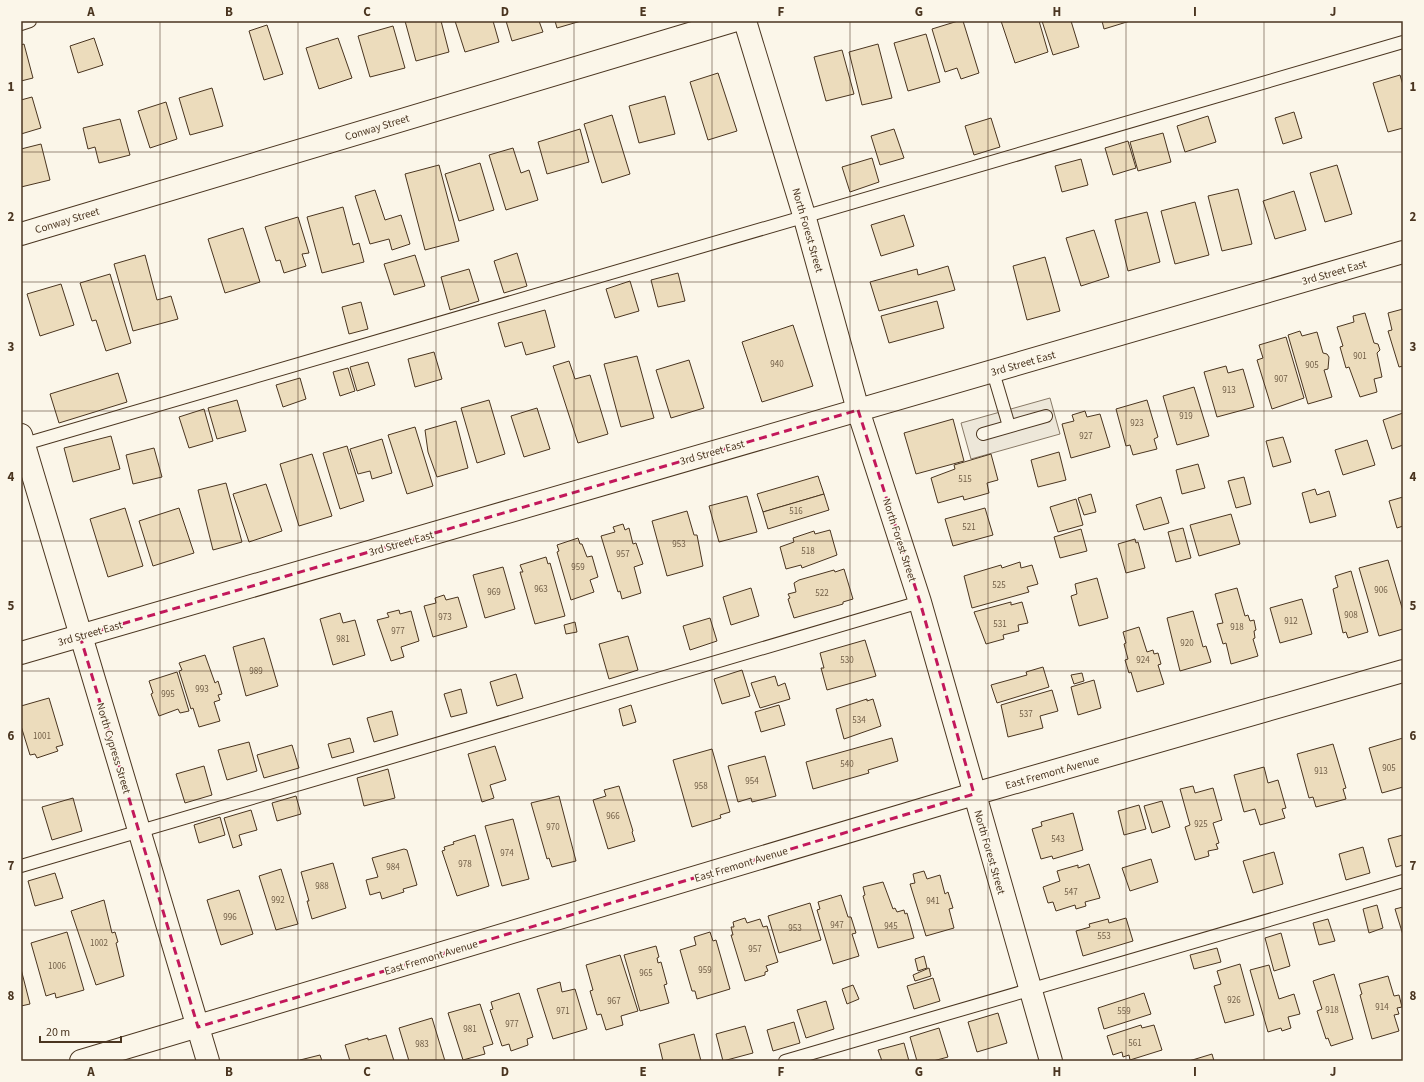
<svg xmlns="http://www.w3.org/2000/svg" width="1424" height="1082" font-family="'Source Sans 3',sans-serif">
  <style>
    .parking { fill: #ede7d9; stroke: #887966 }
    .building { fill: #ecdcbc; stroke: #4a3520 }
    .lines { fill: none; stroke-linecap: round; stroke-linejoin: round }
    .service-casing { stroke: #4a3520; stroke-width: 14 }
    .minor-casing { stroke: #4a3520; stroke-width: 24 }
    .tertiary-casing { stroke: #4a3520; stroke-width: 24 }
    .service { stroke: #fbf6e9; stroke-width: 12 }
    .minor { stroke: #fbf6e9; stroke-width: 22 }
    .tertiary { stroke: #fbf6e9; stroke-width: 22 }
    .marked { fill: none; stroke: #c2185b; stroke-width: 3; stroke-dasharray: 8 5; stroke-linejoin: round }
    .grid { fill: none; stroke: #4a3520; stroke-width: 1; stroke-opacity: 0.55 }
    .labels { text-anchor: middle; stroke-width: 3; stroke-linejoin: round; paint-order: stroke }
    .number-label { font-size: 9px; fill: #725f47 }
    .street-label { font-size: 11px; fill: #4a3520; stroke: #fbf6e9 }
    .neatline { fill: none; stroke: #4a3520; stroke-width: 1.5 }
    .grid-label { font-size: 13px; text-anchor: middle; font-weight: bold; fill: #4a3520 }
  </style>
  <rect width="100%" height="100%" fill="#fbf6e9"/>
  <path class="parking" d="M1050,398L1060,434L971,459L961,423Z"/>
  <g class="building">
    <path d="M405,21H441L449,52L416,61Z"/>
    <path d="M455,21H493L499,42L465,52Z"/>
    <path d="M506,21H539L543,32L512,41Z"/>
    <path d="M555,21H581L557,28Z"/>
    <path d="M958,21H963L979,73L961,79L957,68L945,72L932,29Z"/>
    <path d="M1001,21H1039L1048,52L1015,63Z"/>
    <path d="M1042,21H1071L1079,47L1053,55Z"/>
    <path d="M1102,21H1130L1104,29Z"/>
    <path d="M267,25L283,74L264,80L249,31Z"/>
    <path d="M393,26L405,68L370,77L358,36Z"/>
    <path d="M926,34L940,82L908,91L894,43Z"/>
    <path d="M94,38L103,65L78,73L70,46Z"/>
    <path d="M338,38L352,78L319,89L306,48Z"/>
    <path d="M24,44L33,78L21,81V45Z"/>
    <path d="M878,44L892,98L862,105L849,52Z"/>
    <path d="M842,50L854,94L826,101L814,57Z"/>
    <path d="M718,73L737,131L708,140L690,82Z"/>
    <path d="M1400,75L1403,85V128L1388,132L1373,83Z"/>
    <path d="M212,88L223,126L190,135L179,98Z"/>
    <path d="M665,96L675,134L639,143L629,106Z"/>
    <path d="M32,97L41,128L21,134V100Z"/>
    <path d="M166,102L177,139L150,148L138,111Z"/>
    <path d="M1294,112L1302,138L1283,144L1275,118Z"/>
    <path d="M612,115L630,174L602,183L584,124Z"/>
    <path d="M1208,116L1216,142L1185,152L1177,126Z"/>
    <path d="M991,118L1000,147L974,155L965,126Z"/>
    <path d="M120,119L130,155L99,163L95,147L88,149L83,128Z"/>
    <path d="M580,129L589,162L547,174L538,142Z"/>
    <path d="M894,129L904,158L880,165L871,136Z"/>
    <path d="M1163,133L1171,162L1138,171L1130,142Z"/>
    <path d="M1128,141L1136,168L1113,175L1105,148Z"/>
    <path d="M41,144L50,180L21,187V149Z"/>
    <path d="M513,148L521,173L529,170L538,200L506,210L489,155Z"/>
    <path d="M872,158L879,182L850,192L842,167Z"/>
    <path d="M1081,159L1088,185L1062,192L1055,166Z"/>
    <path d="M480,163L494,210L459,221L445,174Z"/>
    <path d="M439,165L459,241L425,250L405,174Z"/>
    <path d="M1337,165L1352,214L1325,222L1310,173Z"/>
    <path d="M1238,189L1252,244L1222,251L1208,196Z"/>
    <path d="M375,190L385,220L401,215L410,244L392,250L389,239L370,244L355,196Z"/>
    <path d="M1294,191L1306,230L1275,239L1263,201Z"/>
    <path d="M1195,202L1209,255L1175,264L1161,211Z"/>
    <path d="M343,207L353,245L359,243L364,262L322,273L307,217Z"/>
    <path d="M1147,212L1160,262L1128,271L1115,220Z"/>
    <path d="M904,215L914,246L881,256L871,225Z"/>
    <path d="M298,217L309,253L302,254L306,266L284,273L280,260L276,261L265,227Z"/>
    <path d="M243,228L260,282L225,293L208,239Z"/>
    <path d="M1094,230L1109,277L1081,286L1066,238Z"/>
    <path d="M517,253L527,286L504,293L494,261Z"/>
    <path d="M145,255L157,300L171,296L178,319L133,331L114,264Z"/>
    <path d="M415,255L425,286L394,295L384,264Z"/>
    <path d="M1045,257L1060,311L1027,320L1013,266Z"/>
    <path d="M948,266L955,290L879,311L870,282L917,269L918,275Z"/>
    <path d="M469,269L479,301L450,310L441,277Z"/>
    <path d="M678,273L685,301L658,307L651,280Z"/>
    <path d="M110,274L131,343L106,351L96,320L92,321L80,283Z"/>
    <path d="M630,281L639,311L615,318L606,289Z"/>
    <path d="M61,284L74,325L40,336L27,294Z"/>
    <path d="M937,301L944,328L889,343L881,316Z"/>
    <path d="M361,302L368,329L349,334L342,307Z"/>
    <path d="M1403,309V366L1399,367L1388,331L1392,330L1388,313Z"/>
    <path d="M545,310L555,347L526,355L522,342L505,347L498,323Z"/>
    <path d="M1365,313L1374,343L1378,344L1380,350L1377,353L1382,377L1374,379L1377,392L1360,397L1349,367L1346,368L1340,347L1343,346L1337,327L1354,322L1353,316Z"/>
    <path d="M793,325L813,386L762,402L742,342Z"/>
    <path d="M1300,331L1302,336L1317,332L1323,353L1327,354L1329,357L1328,369L1324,370L1332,397L1308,404L1288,335Z"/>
    <path d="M1286,337L1304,398L1272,409L1257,360L1263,358L1259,345Z"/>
    <path d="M434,352L442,379L415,387L408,359Z"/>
    <path d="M637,356L654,418L621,427L604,364Z"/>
    <path d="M689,360L704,408L671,418L656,370Z"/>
    <path d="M569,361L575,379L590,375L608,434L578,443L553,366Z"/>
    <path d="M368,362L375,385L357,391L350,367Z"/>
    <path d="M1226,366L1228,373L1243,369L1254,407L1217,417L1204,372Z"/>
    <path d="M348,368L355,391L340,396L333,372Z"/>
    <path d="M118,373L127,402L59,423L50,394Z"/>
    <path d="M300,378L306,399L283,407L276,385Z"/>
    <path d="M1194,387L1209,436L1177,445L1163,396Z"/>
    <path d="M237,400L246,431L217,439L208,408Z"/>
    <path d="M489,400L505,454L477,463L461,408Z"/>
    <path d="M1147,400L1158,437L1154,439L1157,449L1133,455L1130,445L1126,446L1116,409Z"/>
    <path d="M537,408L550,449L524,457L511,416Z"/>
    <path d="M204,409L213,441L189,448L179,417Z"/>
    <path d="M1085,411L1087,417L1100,414L1110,447L1071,458L1062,424L1074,421L1072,415Z"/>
    <path d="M1403,413V445L1392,449L1383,420Z"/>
    <path d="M953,419L964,461L916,474L904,433Z"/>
    <path d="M456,421L468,468L437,477L428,452L425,430Z"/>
    <path d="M415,427L433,486L407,494L388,435Z"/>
    <path d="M111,436L120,469L73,482L64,448Z"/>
    <path d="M1283,437L1291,462L1273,467L1266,441Z"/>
    <path d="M382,439L392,473L372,479L370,471L358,474L350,449Z"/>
    <path d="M1367,440L1375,465L1343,475L1335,450Z"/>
    <path d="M347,446L364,501L340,509L323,453Z"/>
    <path d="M154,448L162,477L133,484L126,455Z"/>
    <path d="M1059,452L1066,480L1038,487L1031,460Z"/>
    <path d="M312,454L332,516L299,526L280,464Z"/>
    <path d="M991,454L998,480L987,483L989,493L964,500L963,496L938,503L931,478L955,469L954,465Z"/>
    <path d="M1198,464L1205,488L1182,494L1176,470Z"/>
    <path d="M818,476L824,494L763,512L757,494Z"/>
    <path d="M1244,477L1251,504L1236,508L1228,481Z"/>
    <path d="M226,483L242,542L213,550L198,490Z"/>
    <path d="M266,484L282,531L249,542L233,494Z"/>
    <path d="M1315,489L1317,495L1329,491L1336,516L1310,523L1302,493Z"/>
    <path d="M824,494L829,510L768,529L763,512Z"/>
    <path d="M1091,494L1096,512L1084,515L1078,498Z"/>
    <path d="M747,496L757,532L719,542L709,506Z"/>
    <path d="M1161,497L1169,523L1144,530L1136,505Z"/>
    <path d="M1403,497V526L1397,528L1389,501Z"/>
    <path d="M1076,499L1083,525L1058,532L1050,507Z"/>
    <path d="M125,508L143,566L108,577L90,519Z"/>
    <path d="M179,508L194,553L153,566L139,521Z"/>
    <path d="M985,508L993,535L953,546L945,519Z"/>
    <path d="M687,511L694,535H697L703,566L667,576L652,521Z"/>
    <path d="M1231,514L1240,544L1199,556L1190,525Z"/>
    <path d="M623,524L625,530L629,528L633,544L636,543L643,564L634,567L641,593L622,599L620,591L618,592L601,536L615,532L613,527Z"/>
    <path d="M1183,528L1191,558L1176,562L1168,532Z"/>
    <path d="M1081,529L1087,551L1060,558L1054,537Z"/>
    <path d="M830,530L837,555L802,568L801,565L786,569L780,547L794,542L793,538L814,531L815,534Z"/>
    <path d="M578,538L580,544H582L587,557L592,556L598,577L590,580L594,592L571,600L557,552L559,551L557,545Z"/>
    <path d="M1135,539L1136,543L1138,542L1145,568L1126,573L1118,544Z"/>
    <path d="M546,557L548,564L550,563L565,616L535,624L520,572H523L520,565Z"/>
    <path d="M1388,560L1403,611V629L1379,636L1359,568Z"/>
    <path d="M1020,562L1021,568L1032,565L1038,584L1027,587L1029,592L972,608L964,576L1001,565L1002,568Z"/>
    <path d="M503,567L515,609L485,618L473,575Z"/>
    <path d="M844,569L853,599L843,602V604L794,618L788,599L790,598L788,594L796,592L794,583L799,580L834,570L835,572Z"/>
    <path d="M1351,571L1368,632L1348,638L1346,632L1343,633L1333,589L1338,587L1335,576Z"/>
    <path d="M1097,578L1108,618L1079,626L1071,596L1077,594L1075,584Z"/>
    <path d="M751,588L759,616L731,625L723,597Z"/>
    <path d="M1237,588L1245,616L1248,615L1250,621L1254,620L1256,630L1254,631L1255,638L1253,639L1258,656L1231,664L1226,643L1223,644L1217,624L1223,623L1215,594Z"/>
    <path d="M444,595L446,600L458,597L467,627L433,637L424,606L436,603L435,598Z"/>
    <path d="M1302,599L1312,634L1280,643L1270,608Z"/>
    <path d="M1011,602V605L1022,602L1028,623L1018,625L1019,631L1003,635L1004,639L986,644L974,612Z"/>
    <path d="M399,610L400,614L411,611L419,641L401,647L404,657L391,661L377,620L389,617L387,613Z"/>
    <path d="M1193,611L1203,647L1206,646L1211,662L1180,671L1167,618Z"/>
    <path d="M340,613L343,623L355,620L365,655L333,665L320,619Z"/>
    <path d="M710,618L717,641L690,650L683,626Z"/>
    <path d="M575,622L577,632L566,634L564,625Z"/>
    <path d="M1139,627L1147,652L1153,650L1154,654L1158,653L1161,664L1158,665L1164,684L1137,692L1131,672L1129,673L1125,660L1128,659L1124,644L1126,643L1123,632Z"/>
    <path d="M628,636L638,670L609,679L599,644Z"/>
    <path d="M264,638L278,686L246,696L233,647Z"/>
    <path d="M865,640L876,676L827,690L821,668H824L820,653Z"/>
    <path d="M205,655L215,683L218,681L222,694L218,695L220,700L214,702L220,721L199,727L193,708L191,709L179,671L182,670L179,663Z"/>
    <path d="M1043,667L1049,687L997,703L991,685L1027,675L1026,672Z"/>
    <path d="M742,670L750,696L722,704L714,679Z"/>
    <path d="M177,672L189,711L180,713L178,709L159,716L151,694L153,693L149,681Z"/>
    <path d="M1082,673L1084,681L1074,684L1071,675Z"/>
    <path d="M516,674L523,698L497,706L490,682Z"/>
    <path d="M775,676L778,686L785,683L790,699L760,708L751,683Z"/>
    <path d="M1094,680L1101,708L1078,715L1071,687Z"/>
    <path d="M461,689L467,713L451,717L444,694Z"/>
    <path d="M1052,690L1058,711L1040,716L1043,728L1008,737L1001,705Z"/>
    <path d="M49,698L63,745L56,747L58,751L37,758L35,754L30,755L21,726V706Z"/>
    <path d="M867,699V701L873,699L881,726L844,739L836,709Z"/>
    <path d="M631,705L636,722L623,726L619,709Z"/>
    <path d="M779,705L785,725L761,732L755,712Z"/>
    <path d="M392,711L398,735L374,742L367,718Z"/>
    <path d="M350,738L354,752L332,758L328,744Z"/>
    <path d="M892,738L898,761L868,770L869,773L813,789L806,762Z"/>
    <path d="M1403,738V787L1382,793L1369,748Z"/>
    <path d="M249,742L257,771L227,780L218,750Z"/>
    <path d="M1333,744L1346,788L1343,789L1346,799L1316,807L1313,797L1309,798L1297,754Z"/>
    <path d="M292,745L299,768L264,778L257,755Z"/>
    <path d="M495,746L506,780L490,785L494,798L482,802L468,754Z"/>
    <path d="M712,749L730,812L720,815L721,818L692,827L673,760Z"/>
    <path d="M765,756L776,796L752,802L751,798L738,802L728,766Z"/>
    <path d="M204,766L212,795L185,803L176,774Z"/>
    <path d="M1264,767L1268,783L1278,780L1286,808L1282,809L1285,818L1260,825L1255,809L1244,812L1234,775Z"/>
    <path d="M388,769L395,798L364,806L357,778Z"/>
    <path d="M619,786L633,831L632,832L635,841L608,849L593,800L606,796L604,790Z"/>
    <path d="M1193,786L1195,793L1213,788L1222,820L1213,823L1219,843L1216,844L1218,849L1208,851L1209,856L1195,860L1185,827L1190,825L1180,789Z"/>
    <path d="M296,796L301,814L277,821L272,803Z"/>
    <path d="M559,796L576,861L552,867L549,858L547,859L531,803Z"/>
    <path d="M73,798L82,831L52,840L42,807Z"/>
    <path d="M1162,801L1170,827L1152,833L1144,806Z"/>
    <path d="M1139,805L1146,829L1124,835L1118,811Z"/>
    <path d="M251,810L257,830L239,835L242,845L233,848L224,818Z"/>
    <path d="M1073,813L1083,850L1053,859L1052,856L1041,859L1032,829L1042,826L1041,822Z"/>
    <path d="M220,817L225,835L199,843L194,825Z"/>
    <path d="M513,819L529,879L502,886L485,826Z"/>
    <path d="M475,835L489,886L457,896L442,851L445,850L444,847L454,844L453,842Z"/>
    <path d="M1403,835V865L1396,867L1388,839Z"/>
    <path d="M1363,847L1370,873L1346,880L1339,854Z"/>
    <path d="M404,849L407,850L417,885L403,889L404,892L382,899L380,892L370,895L366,880L378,877L372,858Z"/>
    <path d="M1274,852L1283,884L1253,893L1243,861Z"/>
    <path d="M1151,859L1158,882L1130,891L1122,868Z"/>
    <path d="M333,863L346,908L312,919L307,901H309L301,872Z"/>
    <path d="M1089,864L1100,898L1085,902L1086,906L1076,909L1075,905L1056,911L1053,902L1048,903L1043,887L1060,881L1057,871L1078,865V868Z"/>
    <path d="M281,869L298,924L276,930L259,876Z"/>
    <path d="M924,871L927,879L940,875L945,894L948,892L953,908L949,909L954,928L926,936L910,884L915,883L913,874Z"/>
    <path d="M55,873L63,898L35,906L28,881Z"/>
    <path d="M883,882L893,909L895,908L897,912L904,910L905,914L907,913L914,938L878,948L863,896L865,895L863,887Z"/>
    <path d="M239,890L253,934L221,945L207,900Z"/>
    <path d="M841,895L848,917H851L856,933L852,934L859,956L833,964L817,910L820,909L818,902Z"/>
    <path d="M104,900L112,933L115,932L118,942L116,943L124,976L96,985L71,911Z"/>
    <path d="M810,903L821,940L779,953L768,916Z"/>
    <path d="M1377,905L1383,928L1369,933L1363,909Z"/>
    <path d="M1403,907V935L1395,909Z"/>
    <path d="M745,918L747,923L760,919L763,927L767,926L778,962L766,966L768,971L765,972V975L745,981L731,935H733L731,927H734L733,922Z"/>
    <path d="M1126,918L1133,941L1083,956L1076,931L1090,927L1089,924L1108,919L1109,923Z"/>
    <path d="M1328,919L1335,941L1319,945L1313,923Z"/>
    <path d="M67,932L84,990L56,998L55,993L46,996L31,943Z"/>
    <path d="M710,932L713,941L716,940L730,989L697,999L695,991H692L680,950L696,945L694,937Z"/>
    <path d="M1281,933L1290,966L1274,971L1265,938Z"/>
    <path d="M656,946L659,957L657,958L658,963L661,962L667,984L664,985L669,1003L640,1011L624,955Z"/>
    <path d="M1217,948L1221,962L1194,969L1190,955Z"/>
    <path d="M620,955L638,1011L621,1016L623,1025L606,1030L601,1014L597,1015L590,991L593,990L586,965Z"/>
    <path d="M924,956L927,968L918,971L915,959Z"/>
    <path d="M1240,964L1254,1015L1225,1023L1214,986L1221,984L1217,971Z"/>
    <path d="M1269,965L1279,999L1294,994L1300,1014L1288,1017L1291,1028L1282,1031L1281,1028L1268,1032L1250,970Z"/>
    <path d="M929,968L931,976L915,981L913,975Z"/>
    <path d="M21,969L30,1004L21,1006Z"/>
    <path d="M1334,974L1353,1039L1331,1046L1328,1038L1326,1039L1317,1011L1322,1009L1313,981Z"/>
    <path d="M1388,976L1394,996L1399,995L1402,1007L1397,1008L1399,1014L1394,1015L1399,1031L1372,1039L1360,995L1362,994L1359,984Z"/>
    <path d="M933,978L940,1001L914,1009L907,986Z"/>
    <path d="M560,982L562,992L575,989L587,1029L553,1039L537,989Z"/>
    <path d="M853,985L859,999L847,1004L842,989Z"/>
    <path d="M519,993L533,1037L527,1039L528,1045L511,1051L509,1044L502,1046L490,1010L493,1009L491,1002Z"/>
    <path d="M1144,993L1151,1014L1104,1029L1098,1008Z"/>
    <path d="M826,1001L834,1029L806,1038L797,1010Z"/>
    <path d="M480,1004L493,1044L483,1047L485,1054L463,1060L448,1013Z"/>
    <path d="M998,1013L1007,1043L977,1052L968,1022Z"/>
    <path d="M432,1018L445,1061H409L399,1028Z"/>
    <path d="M794,1022L800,1043L773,1051L767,1030Z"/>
    <path d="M1141,1025L1142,1028L1154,1025L1162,1050L1130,1060L1129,1055L1123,1057L1122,1052L1113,1055L1107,1036Z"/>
    <path d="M745,1026L753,1053L723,1061L716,1034Z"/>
    <path d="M939,1028L948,1057L933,1061H917L910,1037Z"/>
    <path d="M694,1034L701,1061H663L659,1044Z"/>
    <path d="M386,1035L394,1061H350L345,1045L368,1038V1040Z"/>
    <path d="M904,1043L909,1061H882L878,1050Z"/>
    <path d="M1212,1054L1214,1061H1189Z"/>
    <path d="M320,1055L322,1061H300V1060Z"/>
  </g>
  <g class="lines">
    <g class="service-casing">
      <g id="service">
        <path d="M21,24L30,21"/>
        <path d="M993,372L1009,426"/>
        <path d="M983,434L1046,416"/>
        <path d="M21,445L1403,42"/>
        <path d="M21,866L920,602"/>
        <path d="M785,1061L1403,881"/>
      </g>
    </g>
    <g class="minor-casing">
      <g id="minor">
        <path d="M745,21L804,215L858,410L920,602L1051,1061"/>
        <path d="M21,234L733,21"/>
        <path d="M21,435L208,1061"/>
        <path d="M81,1061L974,794L1403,671"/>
      </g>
    </g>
    <g class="tertiary-casing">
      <path id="tertiary" d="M21,653L1403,252"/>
    </g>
    <use href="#service" class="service"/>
    <use href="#minor" class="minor"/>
    <use href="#tertiary" class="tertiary"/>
  </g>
  <path class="marked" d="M858,410L920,602L974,794L198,1027L80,636Z"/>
  <path class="grid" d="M160,21V1061M298,21V1061M436,21V1061M574,21V1061M712,21V1061M850,21V1061M988,21V1061M1126,21V1061M1264,21V1061M21,152H1403M21,282H1403M21,411H1403M21,541H1403M21,671H1403M21,800H1403M21,930H1403"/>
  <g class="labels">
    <g class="number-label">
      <text x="1360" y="359">901</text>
      <text x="777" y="367">940</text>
      <text x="1312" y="368">905</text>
      <text x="1281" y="382">907</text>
      <text x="1229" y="393">913</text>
      <text x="1186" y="419">919</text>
      <text x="1137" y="426">923</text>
      <text x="1086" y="439">927</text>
      <text x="965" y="482">515</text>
      <text x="796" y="514">516</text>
      <text x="969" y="530">521</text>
      <text x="679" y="547">953</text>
      <text x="808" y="554">518</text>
      <text x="623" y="557">957</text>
      <text x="578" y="570">959</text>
      <text x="999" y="588">525</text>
      <text x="541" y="592">963</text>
      <text x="1381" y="593">906</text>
      <text x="494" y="595">969</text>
      <text x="822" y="596">522</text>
      <text x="1351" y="618">908</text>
      <text x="445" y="620">973</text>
      <text x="1291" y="624">912</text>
      <text x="1000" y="627">531</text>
      <text x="1237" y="630">918</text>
      <text x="398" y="634">977</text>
      <text x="343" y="642">981</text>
      <text x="1187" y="646">920</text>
      <text x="847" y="663">530</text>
      <text x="1143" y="663">924</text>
      <text x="256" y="674">989</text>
      <text x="202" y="692">993</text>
      <text x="168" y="697">995</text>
      <text x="1026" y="717">537</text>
      <text x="859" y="723">534</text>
      <text x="42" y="739">1001</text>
      <text x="847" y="767">540</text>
      <text x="1389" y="771">905</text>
      <text x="1321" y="774">913</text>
      <text x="752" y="784">954</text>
      <text x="701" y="789">958</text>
      <text x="613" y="819">966</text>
      <text x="1201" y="827">925</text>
      <text x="553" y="830">970</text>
      <text x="1058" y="842">543</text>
      <text x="507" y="856">974</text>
      <text x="465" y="867">978</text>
      <text x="393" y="870">984</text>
      <text x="322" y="889">988</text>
      <text x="1071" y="895">547</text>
      <text x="278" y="903">992</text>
      <text x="933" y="904">941</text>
      <text x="230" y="920">996</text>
      <text x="837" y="928">947</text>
      <text x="891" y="929">945</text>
      <text x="795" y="931">953</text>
      <text x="1104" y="939">553</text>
      <text x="99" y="946">1002</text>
      <text x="755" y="952">957</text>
      <text x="57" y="969">1006</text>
      <text x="705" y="973">959</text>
      <text x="646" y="976">965</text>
      <text x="1234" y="1003">926</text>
      <text x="614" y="1004">967</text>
      <text x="1382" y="1010">914</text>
      <text x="1332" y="1013">918</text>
      <text x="563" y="1014">971</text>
      <text x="1124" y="1014">559</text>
      <text x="512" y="1027">977</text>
      <text x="470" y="1032">981</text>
      <text x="1135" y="1046">561</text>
      <text x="422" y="1047">983</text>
    </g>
    <g class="street-label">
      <text transform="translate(377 127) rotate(-17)" y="4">Conway Street</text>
      <text transform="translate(67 220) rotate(-17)" y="4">Conway Street</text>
      <text transform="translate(808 230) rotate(74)" y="4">North Forest Street</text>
      <text transform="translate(1334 272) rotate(-16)" y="4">3rd Street East</text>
      <text transform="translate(1023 363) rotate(-16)" y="4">3rd Street East</text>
      <text transform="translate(712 452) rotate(-16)" y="4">3rd Street East</text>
      <text transform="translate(900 540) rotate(72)" y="4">North Forest Street</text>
      <text transform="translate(401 543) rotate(-16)" y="4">3rd Street East</text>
      <text transform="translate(90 633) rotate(-16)" y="4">3rd Street East</text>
      <text transform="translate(114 748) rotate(73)" y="4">North Cypress Street</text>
      <text transform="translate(1052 772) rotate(-16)" y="4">East Fremont Avenue</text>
      <text transform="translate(990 852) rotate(74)" y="4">North Forest Street</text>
      <text transform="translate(741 864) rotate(-17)" y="4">East Fremont Avenue</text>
      <text transform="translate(431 957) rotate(-17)" y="4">East Fremont Avenue</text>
    </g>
  </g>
  <rect width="1424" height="1082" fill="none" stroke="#fbf6e9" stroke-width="44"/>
  <path d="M40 1036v6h81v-6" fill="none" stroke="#4a3520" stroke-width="2"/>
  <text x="46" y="1036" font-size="12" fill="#4a3520" stroke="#fbf6e9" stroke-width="3" paint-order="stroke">20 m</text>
  <rect x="22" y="22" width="1380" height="1038" class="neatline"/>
  <g class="grid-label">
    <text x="91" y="16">A</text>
    <text x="229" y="16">B</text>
    <text x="367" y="16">C</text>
    <text x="505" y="16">D</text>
    <text x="643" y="16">E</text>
    <text x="781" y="16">F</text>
    <text x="919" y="16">G</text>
    <text x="1057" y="16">H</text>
    <text x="1195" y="16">I</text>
    <text x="1333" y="16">J</text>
    <text x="11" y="91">1</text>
    <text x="1413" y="91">1</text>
    <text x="11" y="221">2</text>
    <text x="1413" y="221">2</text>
    <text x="11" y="351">3</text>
    <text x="1413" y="351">3</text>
    <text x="11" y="481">4</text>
    <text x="1413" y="481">4</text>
    <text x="11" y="610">5</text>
    <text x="1413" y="610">5</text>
    <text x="11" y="740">6</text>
    <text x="1413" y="740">6</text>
    <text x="11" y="870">7</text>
    <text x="1413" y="870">7</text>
    <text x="11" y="1000">8</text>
    <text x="1413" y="1000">8</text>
    <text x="91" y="1076">A</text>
    <text x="229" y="1076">B</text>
    <text x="367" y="1076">C</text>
    <text x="505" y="1076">D</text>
    <text x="643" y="1076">E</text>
    <text x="781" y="1076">F</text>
    <text x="919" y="1076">G</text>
    <text x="1057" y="1076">H</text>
    <text x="1195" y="1076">I</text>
    <text x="1333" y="1076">J</text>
  </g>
</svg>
